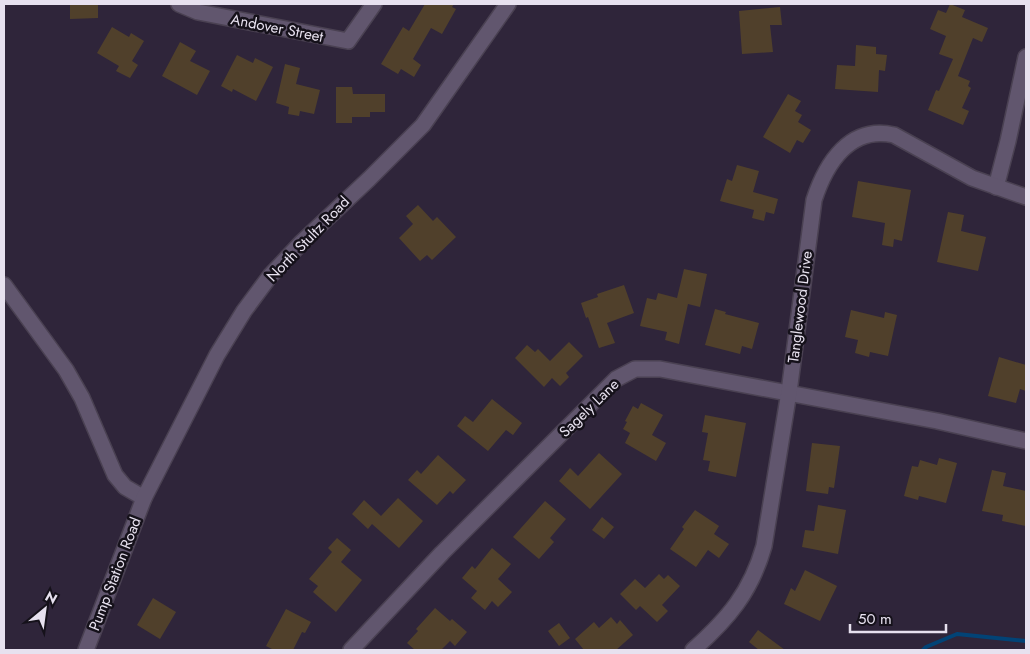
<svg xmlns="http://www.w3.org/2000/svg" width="1030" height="654" font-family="Jost,sans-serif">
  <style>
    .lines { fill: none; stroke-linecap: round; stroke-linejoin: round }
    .stream { stroke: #024376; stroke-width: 4 }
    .building { fill: #50402b }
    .minor-casing { stroke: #4a4152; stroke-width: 18 }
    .minor { stroke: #61566e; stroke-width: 15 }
    .labels { text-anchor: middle; stroke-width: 5; stroke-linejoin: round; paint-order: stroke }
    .street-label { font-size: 15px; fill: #e7e1ef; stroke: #15111a }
  </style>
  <rect width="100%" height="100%" fill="#2f253a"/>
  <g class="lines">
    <path class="stream" d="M923,650L926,647L957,634L1026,641"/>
  </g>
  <g class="building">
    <path d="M70,4H98V18L70,19Z"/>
    <path d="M425,4H454L452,7L456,9L442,34L431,28L413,59L421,65L414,77L401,69L398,74L381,64L403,27L409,31Z"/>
    <path d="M950,4L965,10L962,17L988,28L982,42L973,38L958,76L970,81L968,86L971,88L962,108L969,111L963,125L928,110L936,90L939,91L953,59L939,54L946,36L930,29L938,10L946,13Z"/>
    <path d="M780,7L782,25H770L773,52L742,54L739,11Z"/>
    <path d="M112,27L129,37L131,33L144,41L132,61L138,65L130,78L116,71L119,66L97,53Z"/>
    <path d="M180,42L196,51L190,61L210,71L197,95L162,76Z"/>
    <path d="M856,45L876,47V54L887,55L885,71L879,70L878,92L835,89L837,65L855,66Z"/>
    <path d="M237,55L253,63L255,58L273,67L256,101L233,89L232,92L221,86Z"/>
    <path d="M285,64L300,68L296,84L320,90L314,114L300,111L299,116L288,114L289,107L276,103Z"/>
    <path d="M336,87H352L353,94H385V112H370V117H352V123H336Z"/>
    <path d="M788,94L801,101L795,111L802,115L798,122L811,130L803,143L797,140L790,153L763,137Z"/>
    <path d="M737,165L759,171L753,192L778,199L774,214L766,212L764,221L752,218L754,210L720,201L727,179L732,181Z"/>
    <path d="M858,181L911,190L902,241L894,239L893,247L882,245L885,223L852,217Z"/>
    <path d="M418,205L433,221L437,217L456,237L432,260L427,255L420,261L399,238L413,224L406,216Z"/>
    <path d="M948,212L964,215L961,231L986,237L978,271L937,262Z"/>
    <path d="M684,269L707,274L700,307L688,304L679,344L665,340L667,332L640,326L647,298L656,300L658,293L677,298Z"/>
    <path d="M624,285L634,313L607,323L615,343L599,348L588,317L586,318L581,303L598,297L597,294Z"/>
    <path d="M715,309L726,312L725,314L759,323L752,349L742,346L740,354L705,345Z"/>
    <path d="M851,310L884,318L885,312L897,315L888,356L870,352L869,357L855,353L858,340L845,337Z"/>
    <path d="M569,342L583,356L566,373L569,377L560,386L552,378L544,387L515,358L527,345L535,352L538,349L550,361Z"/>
    <path d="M999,357L1026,365V391L1020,389L1016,403L988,396Z"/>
    <path d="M492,399L522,423L513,435L506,430L488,451L457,426L465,416L473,422Z"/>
    <path d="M641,403L663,415L652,435L666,443L656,461L625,443L630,433L623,429L627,422L625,421L633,406L638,409Z"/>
    <path d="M705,415L746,423L736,477L708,471L710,461L703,460L708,433L702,432Z"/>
    <path d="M812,443L840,446L834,488L829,487L828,494L806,491Z"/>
    <path d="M599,453L622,474L590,509L559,481L570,468L578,476Z"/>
    <path d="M438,455L466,480L453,494L450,491L437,505L408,480L417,470L421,474Z"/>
    <path d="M939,458L957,463L946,503L919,496L918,500L904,496L912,466L918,467L920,460L937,465Z"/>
    <path d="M992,470L1006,473L1003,486L1026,491V526L1002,521L1003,515L982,511Z"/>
    <path d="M398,498L423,521L399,548L372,524L368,529L352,514L364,500L381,516Z"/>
    <path d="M545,501L566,519L550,538L554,542L539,559L513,537Z"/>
    <path d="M818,505L846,510L838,554L802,547L805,530L814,531Z"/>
    <path d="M695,510L719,526L714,534L729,544L719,558L708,550L696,567L670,549L684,529L682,527Z"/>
    <path d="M602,517L614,527L604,539L592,530Z"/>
    <path d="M337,538L351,550L341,562L362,580L336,612L313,592L318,586L309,579L332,552L328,548Z"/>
    <path d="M492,548L511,564L498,579L512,592L498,607L492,601L485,610L471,598L477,591L462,578L472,566L475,569Z"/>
    <path d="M805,570L837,586L820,621L784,604L791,588L795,591Z"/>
    <path d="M659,574L664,579L668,575L680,586L662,605L668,611L657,622L640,606L636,610L620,594L635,579L645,588Z"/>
    <path d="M153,598L176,612L160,639L137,625Z"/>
    <path d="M435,608L450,621L452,619L467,632L455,646L450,641L441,650H415L407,643L418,631L416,629Z"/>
    <path d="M286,609L311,622L305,633L302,632L293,650H274L266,646Z"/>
    <path d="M611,617L617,624L620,620L633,635L616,650H584L575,639L594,622L599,628Z"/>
    <path d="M559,623L570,638L559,646L548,631Z"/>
    <path d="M758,630L785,650H759L749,642Z"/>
  </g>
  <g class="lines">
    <g class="minor-casing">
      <g id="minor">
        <path d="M179,4L198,12L348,41L374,4"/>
        <path d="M996,187L1008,141L1026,57"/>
        <path d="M4,285L66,370L82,398L115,475L125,487L144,498"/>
        <path d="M86,650L144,498L217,355L244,311L270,276L302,242L369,179L423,125L508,4"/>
        <path d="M351,650L442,553L616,379L635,369H660L937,421L1026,441"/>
        <path d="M693,650C728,619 751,592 764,546L789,392L814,200C826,163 850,125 894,135L972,178L1026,197"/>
      </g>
    </g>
    <use href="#minor" class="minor"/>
  </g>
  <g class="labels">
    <g class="street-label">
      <text transform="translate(277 28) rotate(11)" y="5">Andover Street</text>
      <text transform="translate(308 239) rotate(-46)" y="5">North Stultz Road</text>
      <text transform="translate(800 307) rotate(-83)" y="5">Tanglewood Drive</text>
      <text transform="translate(589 408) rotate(-44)" y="5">Sagely Lane</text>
      <text transform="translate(115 574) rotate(-69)" y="5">Pump Station Road</text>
    </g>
  </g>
  <rect width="1030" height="654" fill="none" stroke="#e7e1ef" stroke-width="10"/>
  <g transform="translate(45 609) rotate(29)" stroke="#15111a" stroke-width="4" paint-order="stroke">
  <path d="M0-4L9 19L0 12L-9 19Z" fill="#e7e1ef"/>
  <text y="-8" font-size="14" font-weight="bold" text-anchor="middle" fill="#e7e1ef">N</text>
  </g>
  <path d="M850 624v8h96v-8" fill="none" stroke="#e7e1ef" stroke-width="2.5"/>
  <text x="858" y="624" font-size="15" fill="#e7e1ef" stroke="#15111a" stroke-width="4" paint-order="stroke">50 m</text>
</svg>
